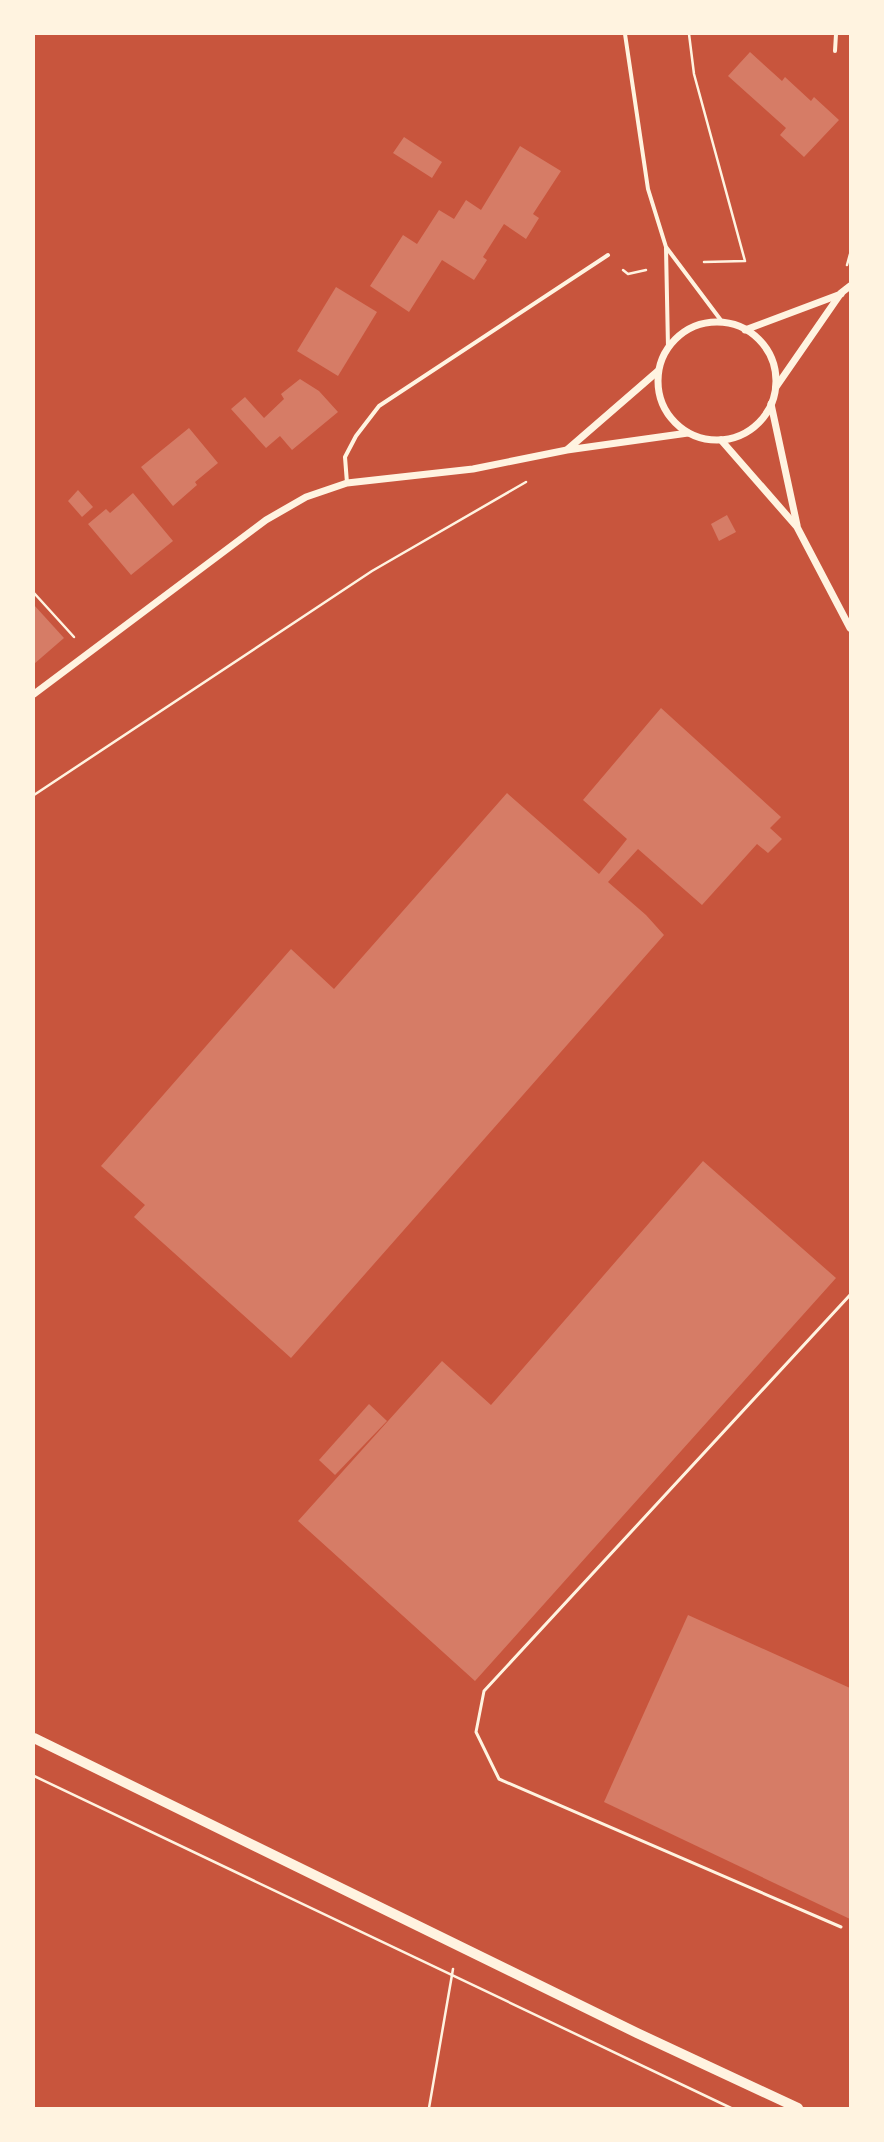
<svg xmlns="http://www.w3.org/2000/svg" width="884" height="2142" font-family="Helvetica,sans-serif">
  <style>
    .building { fill: #d67c66 }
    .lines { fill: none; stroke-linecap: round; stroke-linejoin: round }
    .path { stroke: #fff3e0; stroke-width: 2.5 }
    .service { stroke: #fff3e0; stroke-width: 3 }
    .minor { stroke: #fff3e0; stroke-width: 4 }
    .tertiary { stroke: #fff3e0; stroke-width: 7 }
    .primary { stroke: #fff3e0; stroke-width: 10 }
  </style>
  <rect width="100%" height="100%" fill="#c8553d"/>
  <g class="building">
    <path d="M750,52L782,81L785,77L811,101L814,97L839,120L804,157L780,135L786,128L728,76Z"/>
    <path d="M404,137L442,162L432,178L393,153Z"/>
    <path d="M520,146L561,171L533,214L539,218L526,239L504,224L483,257L487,260L474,280L442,260L409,312L370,286L403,235L417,244L439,210L454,219L466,200L481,210Z"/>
    <path d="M336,287L377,312L338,376L297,351Z"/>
    <path d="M300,379L319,391L338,412L292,450L280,436L266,448L231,409L245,397L264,418L284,399L281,394Z"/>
    <path d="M189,428L218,463L195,482L197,485L173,506L141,467Z"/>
    <path d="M78,490L93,507L82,517L68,501Z"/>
    <path d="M133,493L173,541L131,575L88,524L106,509L110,513Z"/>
    <path d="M727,515L736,532L719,541L711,524Z"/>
    <path d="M34,605L64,638L34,664Z"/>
    <path d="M661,708L781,817L770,828L782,839L768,853L757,844L702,905L638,849L608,882L646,915L664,935L291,1358L134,1217L145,1205L101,1166L291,949L334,989L507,793L599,874L627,839L583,800Z"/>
    <path d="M703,1161L836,1278L475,1681L298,1521L442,1361L491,1405Z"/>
    <path d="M369,1404L387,1421L335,1475L319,1460Z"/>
    <path d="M688,1615L850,1688V1919L604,1802Z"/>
  </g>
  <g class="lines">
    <g class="path">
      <path d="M689,34L694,74L745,261L704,262"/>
      <path d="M847,265L850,254"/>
      <path d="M623,270L628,274L646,270"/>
      <path d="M34,593L74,637"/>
      <path d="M34,795L372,571L526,482"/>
      <path d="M34,1776L731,2108"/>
      <path d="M429,2108L453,1969"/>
    </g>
    <path class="service" d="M841,1927L499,1779L476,1732L484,1691L850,1295"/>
    <g class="minor">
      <path d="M625,34L648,189L666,247L723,323"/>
      <path d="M835,51L836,34"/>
      <path d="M666,248L668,347"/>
      <path d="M347,483L345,457L356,436L379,406L608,255"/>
    </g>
    <g class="tertiary">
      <circle cx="717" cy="381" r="59"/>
      <path d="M745,330L841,294"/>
      <path d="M776,387L841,293L850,286"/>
      <path d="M771,404L797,525"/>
      <path d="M721,440L797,527L850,628"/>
      <path d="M568,449L658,371"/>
      <path d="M34,694L266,520L306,497L347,483L473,469L567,450L688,433"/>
    </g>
    <path class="primary" d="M34,1738L637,2033L798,2108"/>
  </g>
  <rect width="884" height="2142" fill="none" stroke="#fff3e0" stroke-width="70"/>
</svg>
